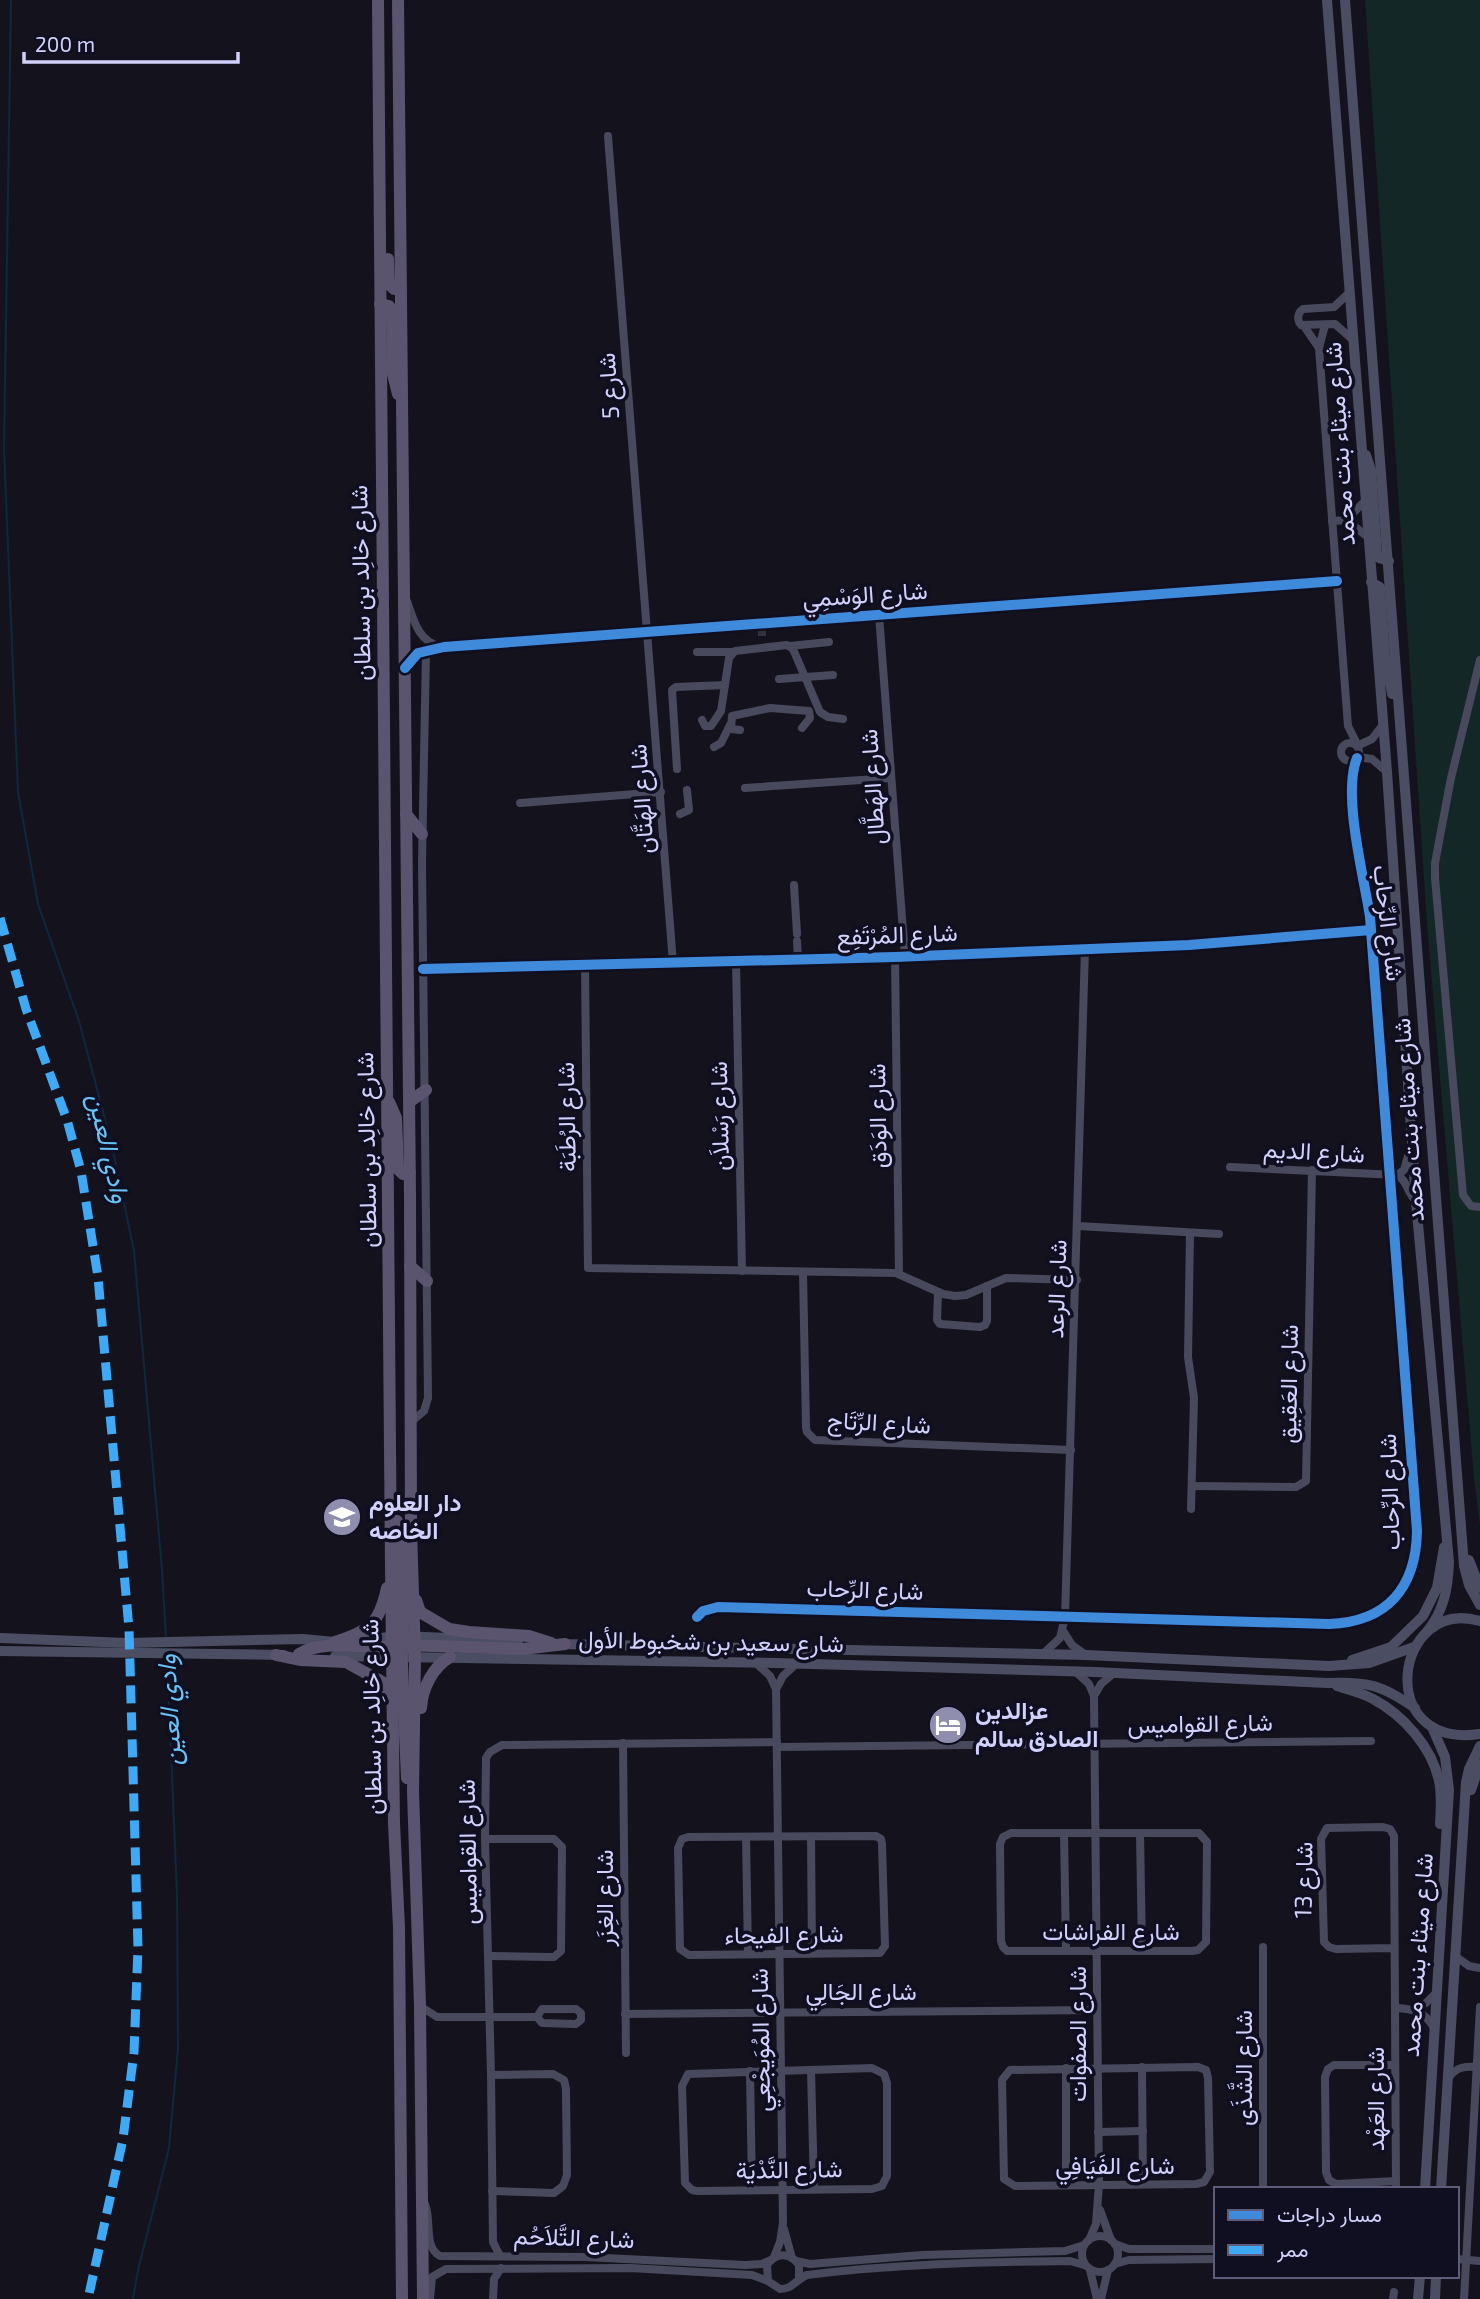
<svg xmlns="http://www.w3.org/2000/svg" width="1480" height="2299" font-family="'Exo 2',Vazirmatn,sans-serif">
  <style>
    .green { fill: #122726 }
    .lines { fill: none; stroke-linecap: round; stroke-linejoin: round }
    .stream { stroke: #102740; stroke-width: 2 }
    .minor-tunnel { stroke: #30303e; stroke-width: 8; stroke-dasharray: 8 4; stroke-linecap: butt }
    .minor { stroke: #48495d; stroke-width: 8 }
    .secondary { stroke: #4b4d63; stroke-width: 10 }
    .primary { stroke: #5b546f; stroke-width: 12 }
    .quiet { stroke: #3fa9f5; stroke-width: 9; stroke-dasharray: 18 9; stroke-linecap: butt }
    .cycleway-casing { stroke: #100f21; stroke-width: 15 }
    .cycleway { stroke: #408adc; stroke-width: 10 }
    .labels { text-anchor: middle; stroke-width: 7; stroke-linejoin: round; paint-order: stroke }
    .street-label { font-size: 24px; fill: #d1d1fc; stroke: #100f21 }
    .poi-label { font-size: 24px; font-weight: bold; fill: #d1d1fc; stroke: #100f21; text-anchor: start }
    .water-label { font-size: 26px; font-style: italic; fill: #65c3f6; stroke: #100f21 }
  </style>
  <rect width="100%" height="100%" fill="#14131d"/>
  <path class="green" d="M1365,0H1480V1525L1474,1478L1427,924Z"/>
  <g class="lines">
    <g class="stream">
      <path d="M11,0L4,449L18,792L38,904L79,1021L112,1146L134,1251L162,1570L166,1638"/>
      <path d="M133,2299L138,2270L169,2148L178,2048L177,1894L167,1657"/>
    </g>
    <path class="minor-tunnel" d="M762,630V636"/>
    <g class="minor">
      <path d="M608,136L673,963"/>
      <path d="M1350,292L1334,307L1303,309C1297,313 1297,320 1301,325L1335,324L1353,340"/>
      <path d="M1325,325L1319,348L1348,726L1357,744"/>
      <path d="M1304,326L1319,348"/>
      <path d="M1346,520L1368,537"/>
      <path d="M1332,521L1346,520L1365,501"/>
      <path d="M407,601C414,621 418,641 441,647"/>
      <path d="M879,615L905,957"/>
      <path d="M790,646L829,642"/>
      <path d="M697,652H733"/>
      <path d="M1480,660L1451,778L1435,863V878L1463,1195L1471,1206L1480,1207"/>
      <path d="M406,666L418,653L444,647L1337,581"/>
      <path d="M779,679L833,675"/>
      <path d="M702,720L705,726H711L721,711L729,658L735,651L787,645L793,649L820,712L828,717L843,719"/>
      <path d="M740,730L731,729L732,716L770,708L809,711L810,718L802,728"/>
      <circle cx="1350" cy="752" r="9"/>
      <path d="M1359,745L1372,739L1382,726"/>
      <path d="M714,747L721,743L730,725"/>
      <path d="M1358,757L1372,759L1387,772"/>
      <path d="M677,769L672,690L676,687L725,685"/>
      <path d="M745,788L891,778"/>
      <path d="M520,803L661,792"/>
      <path d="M680,814L689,810L687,790"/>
      <path d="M794,885L797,934"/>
      <path d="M797,941L798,959"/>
      <path d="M895,957L899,1274"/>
      <path d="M736,960L742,1271"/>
      <path d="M585,965L588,1268L896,1273L943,1294L955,1296L966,1295L1006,1278L1077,1280"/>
      <path d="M423,969L895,957L1189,945L1371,930"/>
      <path d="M1230,1167L1397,1175C1408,1181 1407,1193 1416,1201"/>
      <path d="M1397,1175L1404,1170L1408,1156L1413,1150"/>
      <path d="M1078,1226L1219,1234"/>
      <path d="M1190,1233L1188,1357L1194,1398L1191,1509"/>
      <path d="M803,1272L806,1427L807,1432L815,1440L1071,1450"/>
      <path d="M938,1292L937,1320L940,1324L980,1327L985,1325L987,1321V1286"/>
      <path d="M412,1421L424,1411L428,1398L422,863L426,651"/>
      <path d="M1192,1486L1296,1487L1306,1481L1312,1170"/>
      <path d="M697,1617L703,1611L718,1607L1329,1624C1387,1622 1416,1588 1417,1531L1370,917C1364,877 1342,794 1357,758"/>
      <path d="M1063,1631L1072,1645L1086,1655"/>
      <path d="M1043,1654L1060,1638L1065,1617L1085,949"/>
      <path d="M756,1663L770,1676L776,1689L783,2223L780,2242L774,2257"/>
      <path d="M1076,1672L1089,1684L1094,1696L1099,2184L1096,2224L1089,2240"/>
      <path d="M776,1689L783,1676L796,1664"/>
      <path d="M1094,1696L1101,1684L1114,1673"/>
      <path d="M623,1743L626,2053"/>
      <path d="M777,1747L1371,1741"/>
      <path d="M1011,1833H1199L1207,1842L1206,1942L1198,1950L1192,1951H1007L1003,1947L1001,1941L1000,1844L1003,1837Z"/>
      <path d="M1064,1833L1066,1950"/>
      <path d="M1140,1833L1142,1950"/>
      <path d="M876,1836L881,1839L882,1844L885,1946L880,1953L689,1955L680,1949L678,1848L682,1839L688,1837Z"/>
      <path d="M746,1837L748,1954"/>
      <path d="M811,1837L812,1953"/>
      <path d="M485,1839H554L562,1847L561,1951L554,1957H549L489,1956"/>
      <path d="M1263,1947V2189"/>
      <path d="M1394,1948L1336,1949L1329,1947L1324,1942L1321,1839L1327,1828L1383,1827L1390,1829L1394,1836L1396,2189"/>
      <path d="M1455,1956L1469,1966L1480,1968"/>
      <path d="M420,2006L437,2017H537"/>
      <path d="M1396,2008C1413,2009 1425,2011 1434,2028"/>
      <path d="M542,2009H576L581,2013V2020L576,2024L542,2023L537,2017Z"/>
      <path d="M1414,2009L1426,2003L1436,1993"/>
      <path d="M625,2014L1097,2010"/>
      <path d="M1395,2065H1334L1328,2069L1325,2077L1326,2172L1329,2180L1336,2184L1396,2181"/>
      <path d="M1142,2067L1143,2184"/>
      <path d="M1198,2067L1206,2070L1208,2078L1210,2172L1204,2182L1196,2184L1015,2186L1004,2179L1002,2080L1010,2070Z"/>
      <path d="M872,2068L884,2074L887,2083V2176L882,2186L872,2189L697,2191L692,2190L685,2183L682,2086L688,2074Z"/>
      <path d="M811,2070L814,2188"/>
      <path d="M750,2071L752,2189"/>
      <path d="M491,2075L553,2074L564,2080L566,2089L567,2175L563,2186L554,2193L492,2191"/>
      <path d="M1448,2079C1456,2066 1466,2066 1480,2067"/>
      <path d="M1098,2132L1143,2131"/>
      <path d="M1066,2185V2068"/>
      <path d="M425,2204C432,2221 423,2247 440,2256L585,2257L745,2265L762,2264L771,2260"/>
      <path d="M1100,2210L1111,2240"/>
      <path d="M784,2229L792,2258"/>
      <circle cx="1100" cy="2254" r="18"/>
      <path d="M1115,2244L1129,2249H1216"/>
      <path d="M500,2256L493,2242L491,2075L485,1839L486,1758L490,1752L502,1745L777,1742"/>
      <path d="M1457,2259L1480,2261"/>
      <path d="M796,2261L810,2264L922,2255L1065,2251L1084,2245"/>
      <path d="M1115,2264L1129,2260L1216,2259"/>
      <path d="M1090,2270L1097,2299"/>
      <path d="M799,2279V2265C790,2252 776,2252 767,2265L768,2281L780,2289C793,2289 795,2280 807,2275C894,2264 982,2262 1070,2261L1084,2265"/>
      <path d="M430,2299L432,2277L446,2269L630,2268L752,2275L768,2281"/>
      <path d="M493,2299L494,2279L501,2268"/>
      <path d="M1101,2299L1108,2270"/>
      <path d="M1393,2299L1394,2292"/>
      <path d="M1464,2299L1480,2007"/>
    </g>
    <g class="secondary">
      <path d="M1327,0L1387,772L1416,1202L1449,1562C1448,1589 1444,1611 1426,1633"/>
      <path d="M1345,0L1464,1566L1469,1585L1480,1605"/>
      <path d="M1366,455L1371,470L1377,554L1379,558L1389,561"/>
      <path d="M1371,582L1380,587L1385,656L1392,694"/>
      <path d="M1469,1560L1480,1588"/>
      <path d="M1480,1621C1394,1596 1373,1750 1480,1734"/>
      <path d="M0,1638L127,1643L303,1639L335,1642L402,1636L518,1641"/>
      <path d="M558,1644L1086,1655L1329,1666L1369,1663L1414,1647"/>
      <path d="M0,1651L284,1655"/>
      <path d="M335,1656L776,1663L1095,1672L1327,1683C1367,1681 1382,1685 1415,1708"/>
      <path d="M1352,1660L1391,1647L1423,1616L1437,1588L1444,1547"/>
      <path d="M1337,1686C1349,1690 1362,1693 1373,1699C1403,1715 1432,1747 1439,1781C1442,1795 1441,1810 1440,1824"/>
      <path d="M1471,1790L1480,1764"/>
      <path d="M1425,2189L1449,1790L1445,1757L1432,1727"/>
      <path d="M1441,2189L1466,1782L1469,1769L1480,1746"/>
      <path d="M1418,2299L1420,2276"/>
      <path d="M1435,2299L1436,2276"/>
    </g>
    <g class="primary">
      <path d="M378,0L391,1567L394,1823L399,1928L402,2299"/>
      <path d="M398,0L410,1196L411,1530L415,1657L413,1791L420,2006L423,2299"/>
      <path d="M388,259L389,284L394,289H401"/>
      <path d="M380,304L389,306L392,311L393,374L398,394"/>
      <path d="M406,814L422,834"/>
      <path d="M389,1102L396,1118L398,1169L403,1174L410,1173"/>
      <path d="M409,1102L426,1090"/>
      <path d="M410,1266L427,1281"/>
      <path d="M397,1521L401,1541L403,1645L406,1648"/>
      <path d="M416,1600L420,1612L449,1629L469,1632L529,1636L551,1643"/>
      <path d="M335,1642C369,1631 379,1625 387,1588"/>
      <path d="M401,1644L407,1778"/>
      <path d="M299,1654C324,1638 370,1650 400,1646"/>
      <path d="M276,1655L300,1660L346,1662L384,1683L389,1697"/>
      <path d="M393,1657L403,1645L523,1649L565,1644"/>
      <path d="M421,1708C422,1688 433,1667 450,1657"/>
    </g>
    <path class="quiet" d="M0,918L26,1009L67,1120L81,1171L98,1277L129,1629L138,1948L134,2052L123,2139L88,2299"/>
    <g class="cycleway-casing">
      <g id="cycleway">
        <path d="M405,668L418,653L444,647L1337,581"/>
        <path d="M423,969L895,957L1189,945L1371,930"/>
        <path d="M697,1617L703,1611L718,1607L1329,1624C1387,1622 1416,1588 1417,1531L1370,917C1364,877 1342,794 1357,758"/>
      </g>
    </g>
    <use href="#cycleway" class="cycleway"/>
  </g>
  <defs>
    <g id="school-disc" transform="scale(2.0125)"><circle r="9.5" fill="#8f8eae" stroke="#100f21"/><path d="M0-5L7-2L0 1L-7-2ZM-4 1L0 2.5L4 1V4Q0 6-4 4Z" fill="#fff"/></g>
    <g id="hotel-disc" transform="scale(2.0125)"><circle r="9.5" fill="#8f8eae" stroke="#100f21"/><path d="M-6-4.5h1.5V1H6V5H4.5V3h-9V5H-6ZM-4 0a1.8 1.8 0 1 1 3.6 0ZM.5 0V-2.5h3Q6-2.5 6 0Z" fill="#fff"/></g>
  </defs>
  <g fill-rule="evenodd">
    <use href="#school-disc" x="342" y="1517"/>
    <use href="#hotel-disc" x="948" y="1725"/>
  </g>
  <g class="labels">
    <g class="street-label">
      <text transform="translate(609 386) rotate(-94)" y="8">شارع 5</text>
      <text transform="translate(1340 444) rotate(-94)" y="8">شارع ميثاء بنت محمد</text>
      <text transform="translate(361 583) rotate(-91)" y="8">شارع خالِد بن سلطان</text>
      <text transform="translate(865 595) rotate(-4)" y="8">شارع الوَسْمِي</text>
      <text transform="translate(873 787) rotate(-94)" y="8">شارع الهَطَّال</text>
      <text transform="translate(642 799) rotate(-94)" y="8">شارع الهَتَّان</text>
      <text transform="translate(1388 923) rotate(83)" y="8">شارع الرِّحاب</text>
      <text transform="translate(897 935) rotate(-2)" y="8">شارع المُرْتَفِع</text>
      <text transform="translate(720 1116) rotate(-91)" y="8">شارع رَسْلاَن</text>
      <text transform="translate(878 1116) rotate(-91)" y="8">شارع الوَدَق</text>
      <text transform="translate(567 1117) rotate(-91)" y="8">شارع الرُطَبَة</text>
      <text transform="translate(1409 1120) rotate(-94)" y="8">شارع ميثاء بنت محمد</text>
      <text transform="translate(367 1150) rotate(-91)" y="8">شارع خالِد بن سلطان</text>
      <text transform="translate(1314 1152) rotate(3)" y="8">شارع الديم</text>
      <text transform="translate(1057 1289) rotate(-88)" y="8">شارع الرعد</text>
      <text transform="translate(1289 1384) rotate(-89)" y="8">شارع العَقِيق</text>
      <text transform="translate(879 1423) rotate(3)" y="8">شارع الرِّتَاج</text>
      <text transform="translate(1390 1492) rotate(-92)" y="8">شارع الرِّحاب</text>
      <text transform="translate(865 1590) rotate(2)" y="8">شارع الرِّحاب</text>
      <text transform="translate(711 1642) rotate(1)" y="8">شارع سعيد بن شخبوط الأول</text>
      <text transform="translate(372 1717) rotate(-91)" y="8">شارع خالِد بن سلطان</text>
      <text transform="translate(1200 1724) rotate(-1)" y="8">شارع القواميس</text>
      <text transform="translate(468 1852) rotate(-91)" y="8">شارع القواميس</text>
      <text transform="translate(1304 1880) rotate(-89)" y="8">شارع 13</text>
      <text transform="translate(605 1898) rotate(-90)" y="8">شارع الغِزَر</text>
      <text x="1111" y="1940">شارع الفراشات</text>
      <text transform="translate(784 1935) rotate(-1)" y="8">شارع الفيحاء</text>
      <text transform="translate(1418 1955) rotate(-86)" y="8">شارع ميثاء بنت محمد</text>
      <text x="861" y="2000">شارع الجَالِي</text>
      <text transform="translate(1078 2034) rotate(-90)" y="8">شارع الصفوات</text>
      <text transform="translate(761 2040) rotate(-91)" y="8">شارع المُوَيجْعِي</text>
      <text transform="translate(1244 2068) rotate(-90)" y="8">شارع الشَّذَى</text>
      <text transform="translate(1376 2099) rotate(-90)" y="8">شارع العَهْد</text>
      <text x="1115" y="2174">شارع الفَيَافِي</text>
      <text transform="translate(789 2170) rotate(-1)" y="8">شارع النَّدْيَة</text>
      <text transform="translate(574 2238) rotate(2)" y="8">شارع التَّلاَحُم</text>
    </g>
    <g class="poi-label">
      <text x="369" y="1511">دار العلوم<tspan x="369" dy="28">الخاصه</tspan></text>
      <text x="975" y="1719">عزالدين<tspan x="975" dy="28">الصادق سالم</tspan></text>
    </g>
    <g class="water-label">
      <text transform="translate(109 1148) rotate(77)" y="9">وادي العين</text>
      <text transform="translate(169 1710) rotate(-93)" y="9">وادي العين</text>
    </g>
  </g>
  <rect x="1214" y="2187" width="245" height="91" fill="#100f21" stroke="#5d5d79" stroke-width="2"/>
  <rect x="1228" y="2210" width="35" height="10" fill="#408adc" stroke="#5d5d79" stroke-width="2"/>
  <text x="1277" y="2222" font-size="21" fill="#d1d1fc">مسار دراجات</text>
  <rect x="1228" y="2245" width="35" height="10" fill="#3fa9f5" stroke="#5d5d79" stroke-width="2"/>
  <text x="1277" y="2257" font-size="21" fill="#d1d1fc">ممر</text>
  <path d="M24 52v10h214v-10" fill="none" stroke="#d1d1fc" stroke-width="3.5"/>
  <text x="35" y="52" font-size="21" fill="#d1d1fc" stroke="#100f21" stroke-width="5" paint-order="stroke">200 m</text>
</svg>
